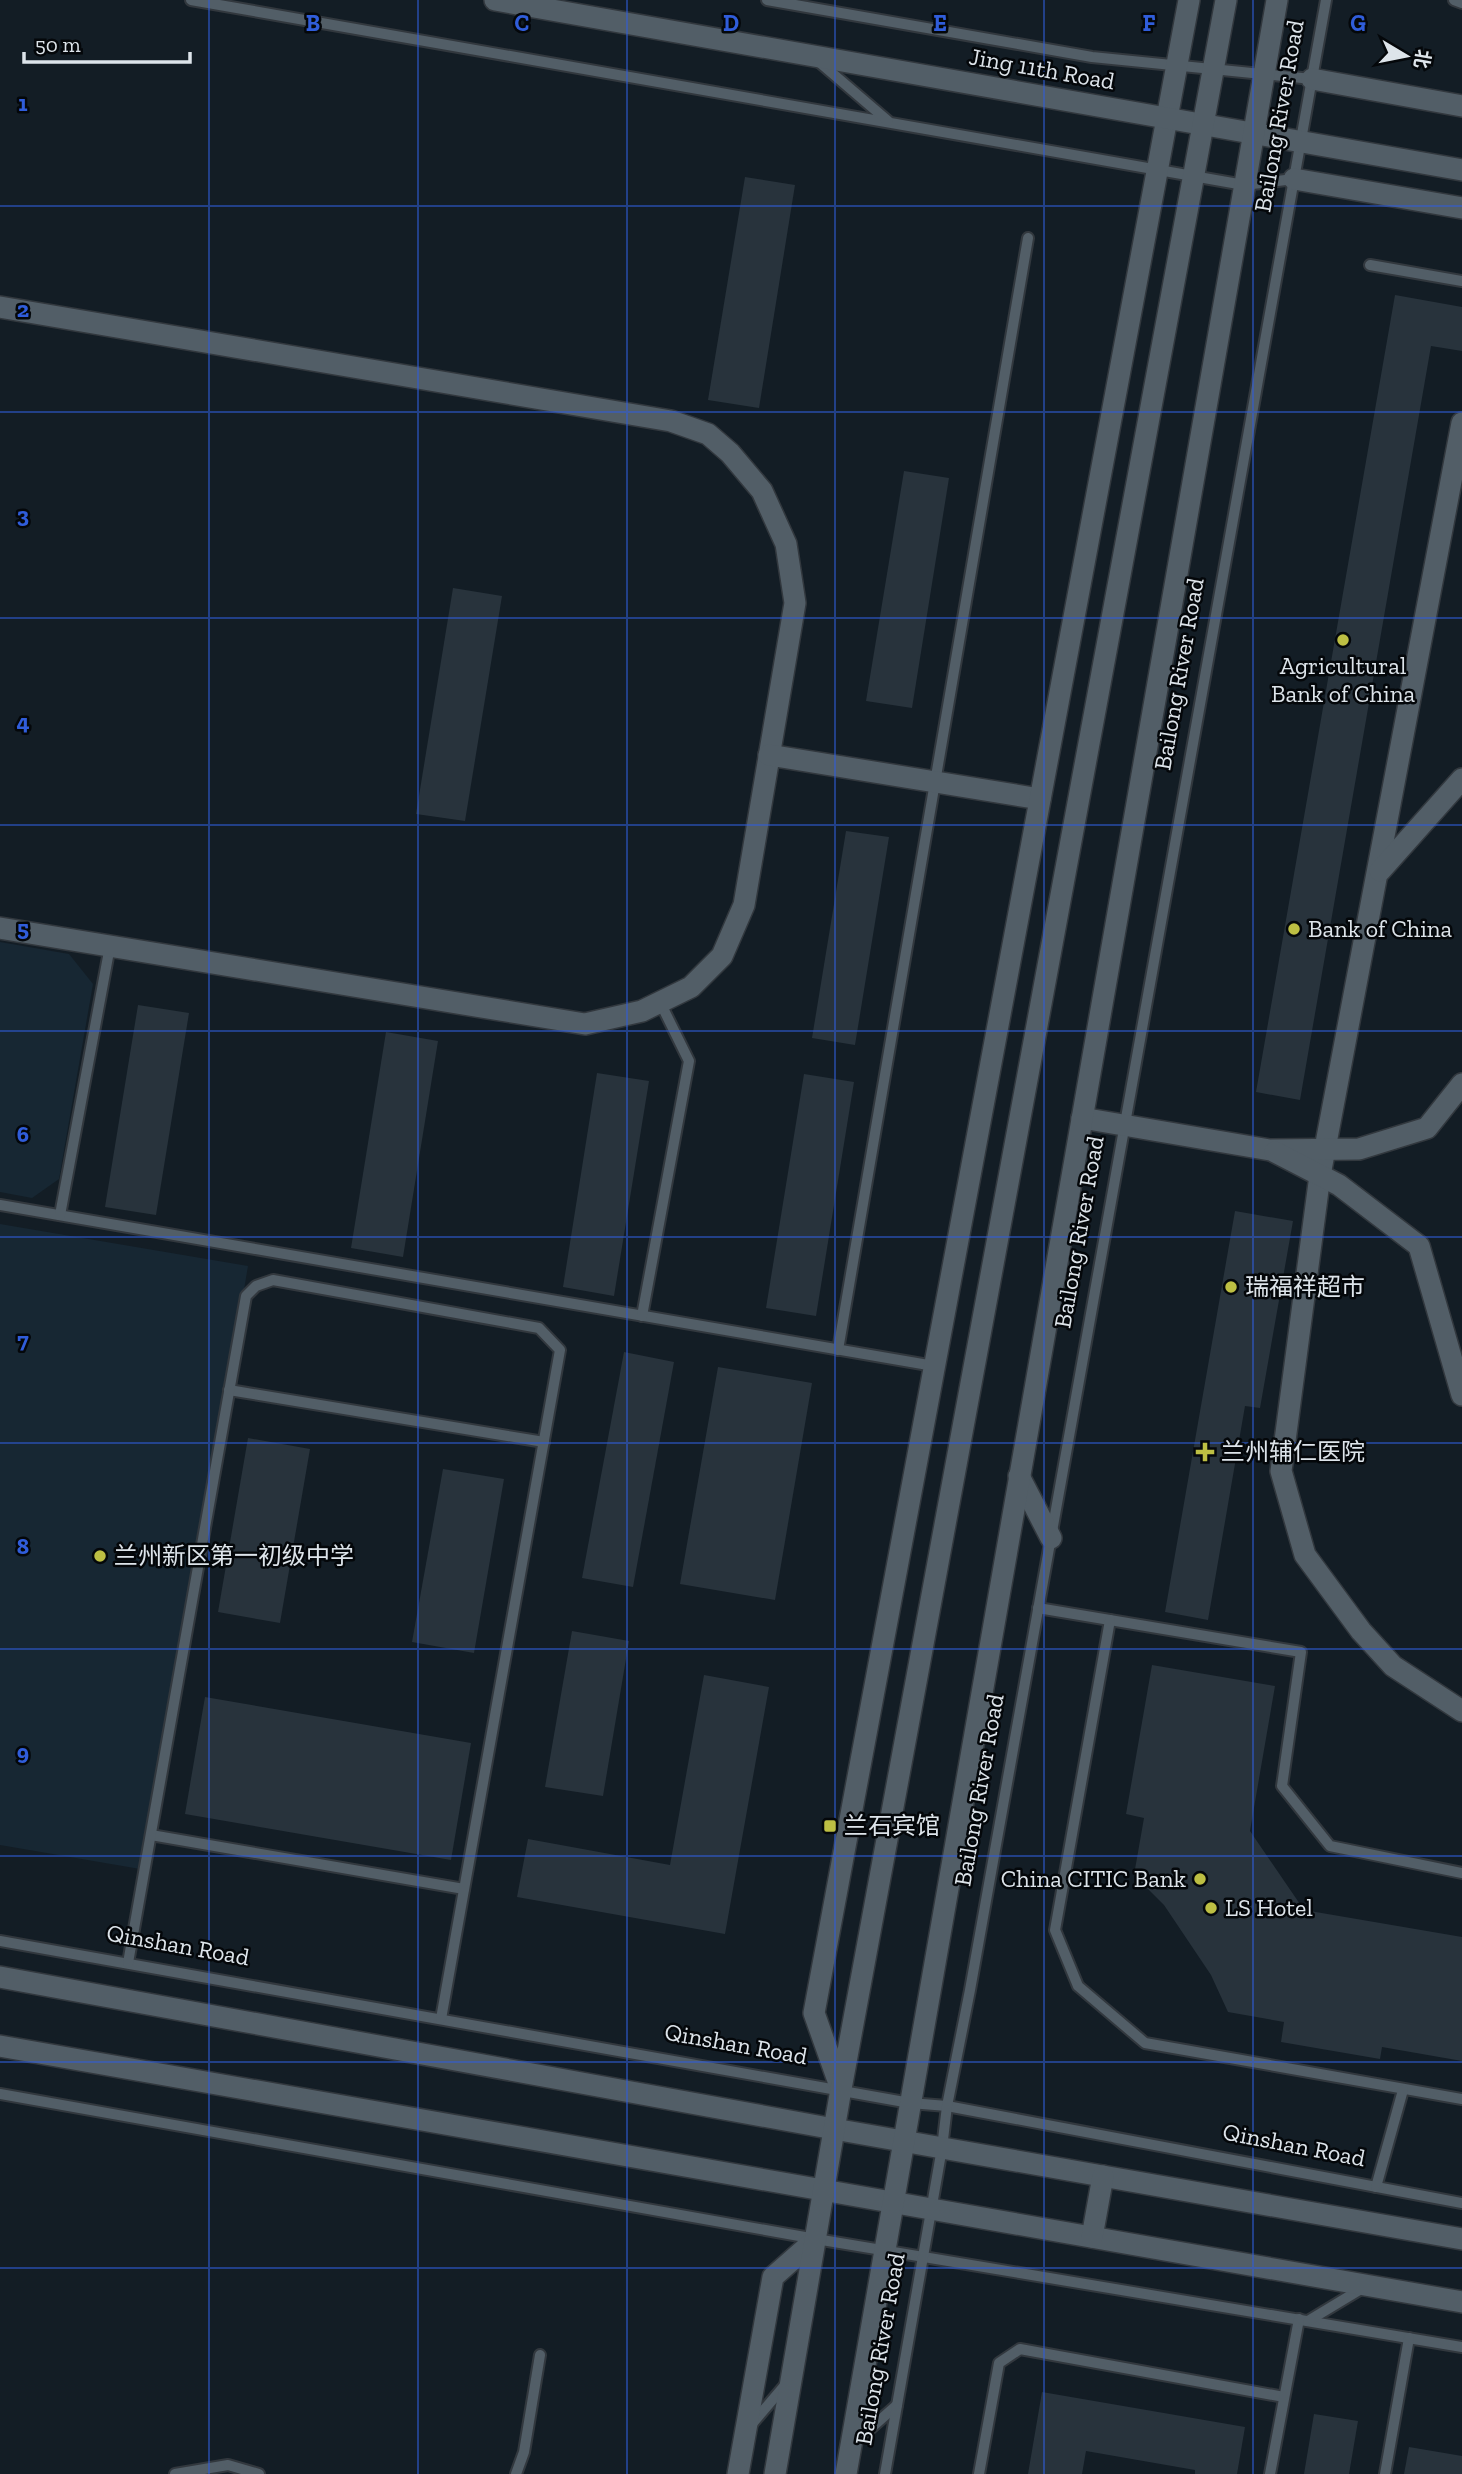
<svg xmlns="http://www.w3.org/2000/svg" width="1462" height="2474" font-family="'Zilla Slab','Noto Sans SC',serif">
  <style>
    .built { fill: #172733 }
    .building { fill: #28333c }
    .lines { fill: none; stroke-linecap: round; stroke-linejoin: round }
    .service-casing { stroke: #32383e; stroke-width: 14 }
    .minor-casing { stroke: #32383e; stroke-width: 24 }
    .tertiary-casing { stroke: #32383e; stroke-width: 24 }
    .secondary-casing { stroke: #32383e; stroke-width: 24 }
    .service { stroke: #525e67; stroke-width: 10 }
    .minor { stroke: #525e67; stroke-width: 21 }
    .tertiary { stroke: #525e67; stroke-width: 21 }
    .secondary { stroke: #525e67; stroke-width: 21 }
    .grid { fill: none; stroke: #305dda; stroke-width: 2; stroke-opacity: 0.55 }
    .poi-dot { fill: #bdbf43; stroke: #04070a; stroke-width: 2.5 }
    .labels { text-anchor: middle; stroke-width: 5; stroke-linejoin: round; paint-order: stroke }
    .street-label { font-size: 24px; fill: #dde4ea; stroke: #04070a }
    .poi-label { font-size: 24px; fill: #dde4ea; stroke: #04070a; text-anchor: start }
    .grid-label { font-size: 23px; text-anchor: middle; font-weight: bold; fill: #305dda; stroke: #04070a; stroke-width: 5; stroke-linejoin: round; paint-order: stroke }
  </style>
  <rect width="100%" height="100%" fill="#131d25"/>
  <g class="built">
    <path d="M0,942L69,954L93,984L59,1179L32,1198L0,1192Z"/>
    <path d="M0,1224L248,1266L146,1870L0,1845Z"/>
  </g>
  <g class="building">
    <path d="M745,177L795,185L759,408L708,400Z"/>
    <path d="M1395,295L1462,307V351L1431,346L1300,1100L1256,1092Z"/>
    <path d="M904,471L949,478L912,708L866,701Z"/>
    <path d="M453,588L502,596L465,821L416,814Z"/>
    <path d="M846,831L889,837L855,1045L812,1038Z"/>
    <path d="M138,1005L189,1013L156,1215L105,1207Z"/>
    <path d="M386,1032L438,1041L403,1257L351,1248Z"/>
    <path d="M597,1073L649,1081L614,1296L563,1287Z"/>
    <path d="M804,1074L854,1082L816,1316L766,1308Z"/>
    <path d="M1235,1211L1293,1221L1260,1408L1245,1406L1208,1620L1165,1612Z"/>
    <path d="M624,1352L674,1362L633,1587L582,1578Z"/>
    <path d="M718,1367L812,1383L775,1600L680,1584Z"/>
    <path d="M248,1438L310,1449L280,1623L218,1612Z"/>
    <path d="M443,1469L504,1479L474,1653L412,1642Z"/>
    <path d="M572,1631L629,1641L603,1796L545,1787Z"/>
    <path d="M1152,1665L1275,1686L1250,1831L1304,1910L1462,1937V2061L1382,2047L1380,2059L1281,2042L1284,2022L1228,2012L1211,1975L1164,1905L1134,1875L1144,1818L1126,1814Z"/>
    <path d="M704,1675L769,1687L725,1934L517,1897L528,1839L670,1865Z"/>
    <path d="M205,1697L471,1743L451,1860L185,1814Z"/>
    <path d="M1042,2392L1245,2427L1237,2474H1195V2470L1086,2451L1082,2474H1028Z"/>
    <path d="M1314,2414L1358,2421L1349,2474H1304Z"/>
    <path d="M1409,2447L1462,2456V2474H1404Z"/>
  </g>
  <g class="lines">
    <g class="service-casing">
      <g id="service">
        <path d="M191,0L1244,185L1294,179"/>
        <path d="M767,0L1092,57L1312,79"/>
        <path d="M1454,0L1462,3"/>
        <path d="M818,61L888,121"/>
        <path d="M1370,265L1462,281"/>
        <path d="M0,1205L934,1366"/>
        <path d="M60,1215L110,946"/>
        <path d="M642,1316L689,1061L660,1002"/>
        <path d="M838,1350L1028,238"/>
        <path d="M229,1390L544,1442"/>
        <path d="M1038,1608L1301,1652L1282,1786L1330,1846L1462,1873"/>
        <path d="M1110,1620L1055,1930L1078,1986L1145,2043L1462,2099"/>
        <path d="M151,1835L464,1889"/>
        <path d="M0,1941L910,2103L947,2106L1462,2203"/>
        <path d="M128,1963L246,1296L256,1286L273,1280L539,1328L560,1350L441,2019"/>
        <path d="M0,2094L816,2239L1462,2347"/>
        <path d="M1376,2187L1403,2090"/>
        <path d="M1308,2321L1366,2286"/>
        <path d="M751,2425L786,2384"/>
        <path d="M853,2444L897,2405"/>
        <path d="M175,2474L228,2465L259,2474"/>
        <path d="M516,2474L524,2452L540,2355"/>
        <path d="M885,2474L942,2148L947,2106L970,1990L1326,0"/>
        <path d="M979,2474L999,2363L1020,2349L1284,2397"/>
        <path d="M1270,2474L1299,2319"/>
        <path d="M1385,2474L1409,2338"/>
      </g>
    </g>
    <g class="minor-casing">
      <g id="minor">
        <path d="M1312,79L1462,106"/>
        <path d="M1294,179L1462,208"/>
        <path d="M0,307L671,421L708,434L730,453L762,491L786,544L795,603L744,905L722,956L691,987L642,1011L585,1024L0,928"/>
        <path d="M1462,423L1320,1175L1281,1471L1305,1555L1361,1631L1393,1666L1462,1711"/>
        <path d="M769,755L1040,799"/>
        <path d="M1380,871L1462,779"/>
        <path d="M1082,1118L1270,1150L1359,1149L1427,1128L1462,1084"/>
        <path d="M1275,1152L1339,1185L1419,1246L1462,1395"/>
        <path d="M1019,1476L1051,1538"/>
        <path d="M841,2089L814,2013L1189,0"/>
        <path d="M738,2474L773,2277L816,2239"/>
      </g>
    </g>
    <g class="tertiary-casing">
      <g id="tertiary">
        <path d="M495,0L1462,170"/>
        <path d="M0,1977L834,2129L1462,2239"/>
        <path d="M0,2046L1462,2302"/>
        <path d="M1092,2237L1103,2176"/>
      </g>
    </g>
    <g class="secondary-casing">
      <g id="secondary">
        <path d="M775,2474L841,2089L1226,0"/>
        <path d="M846,2474L1277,0"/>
      </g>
    </g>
    <use href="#service" class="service"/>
    <use href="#minor" class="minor"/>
    <use href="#tertiary" class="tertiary"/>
    <use href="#secondary" class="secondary"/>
  </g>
  <path class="grid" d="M209,0V2474M418,0V2474M627,0V2474M835,0V2474M1044,0V2474M1253,0V2474M0,206H1462M0,412H1462M0,618H1462M0,825H1462M0,1031H1462M0,1237H1462M0,1443H1462M0,1649H1462M0,1856H1462M0,2062H1462M0,2268H1462"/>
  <g class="poi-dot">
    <circle cx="1343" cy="640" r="7"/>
    <circle cx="1294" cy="929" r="7"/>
    <circle cx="1231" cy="1287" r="7"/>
    <path d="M1201.5 1441.5h7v7h7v7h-7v7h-7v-7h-7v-7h7z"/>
    <circle cx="100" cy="1556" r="7"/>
    <rect x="823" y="1819" width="14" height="14" rx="3.5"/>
    <circle cx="1200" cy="1879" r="7"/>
    <circle cx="1211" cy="1908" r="7"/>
  </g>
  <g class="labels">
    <g class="street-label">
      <text transform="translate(1042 69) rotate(10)" y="8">Jing 11th Road</text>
      <text transform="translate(1279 116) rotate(-80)" y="8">Bailong River Road</text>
      <text transform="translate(1179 674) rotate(-80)" y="8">Bailong River Road</text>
      <text transform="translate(1079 1232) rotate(-80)" y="8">Bailong River Road</text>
      <text transform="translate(979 1790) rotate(-80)" y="8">Bailong River Road</text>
      <text transform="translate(178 1945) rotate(10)" y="8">Qinshan Road</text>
      <text transform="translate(736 2044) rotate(10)" y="8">Qinshan Road</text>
      <text transform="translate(1294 2145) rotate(11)" y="8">Qinshan Road</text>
      <text transform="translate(880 2349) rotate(-80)" y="8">Bailong River Road</text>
    </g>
    <g class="poi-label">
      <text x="1343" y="674" text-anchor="middle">Agricultural<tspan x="1343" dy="28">Bank of China</tspan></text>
      <text x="1308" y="937">Bank of China</text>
      <text x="1245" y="1295">瑞福祥超市</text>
      <text x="1221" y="1460">兰州辅仁医院</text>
      <text x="114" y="1564">兰州新区第一初级中学</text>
      <text x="844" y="1834">兰石宾馆</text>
      <text x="1186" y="1887" text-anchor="end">China CITIC Bank</text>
      <text x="1225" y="1916">LS Hotel</text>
    </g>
  </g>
  <g class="grid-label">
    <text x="313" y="31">B</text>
    <text x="522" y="31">C</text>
    <text x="731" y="31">D</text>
    <text x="940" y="31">E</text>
    <text x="1149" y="31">F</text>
    <text x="1358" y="31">G</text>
    <text x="23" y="111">1</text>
    <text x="23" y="317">2</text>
    <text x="23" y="523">3</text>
    <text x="23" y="730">4</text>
    <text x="23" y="936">5</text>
    <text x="23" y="1142">6</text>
    <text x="23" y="1348">7</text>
    <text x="23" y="1554">8</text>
    <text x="23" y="1760">9</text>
  </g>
  <g transform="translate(1406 56) rotate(100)" stroke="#04070a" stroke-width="5" paint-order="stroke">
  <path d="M0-5L12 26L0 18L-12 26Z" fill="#dde4ea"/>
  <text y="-10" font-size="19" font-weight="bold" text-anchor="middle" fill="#dde4ea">北</text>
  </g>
  <path d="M24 52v10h166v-10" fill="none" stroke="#dde4ea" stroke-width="3.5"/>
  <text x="35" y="52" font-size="21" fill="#dde4ea" stroke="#04070a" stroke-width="5" paint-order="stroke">50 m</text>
</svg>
